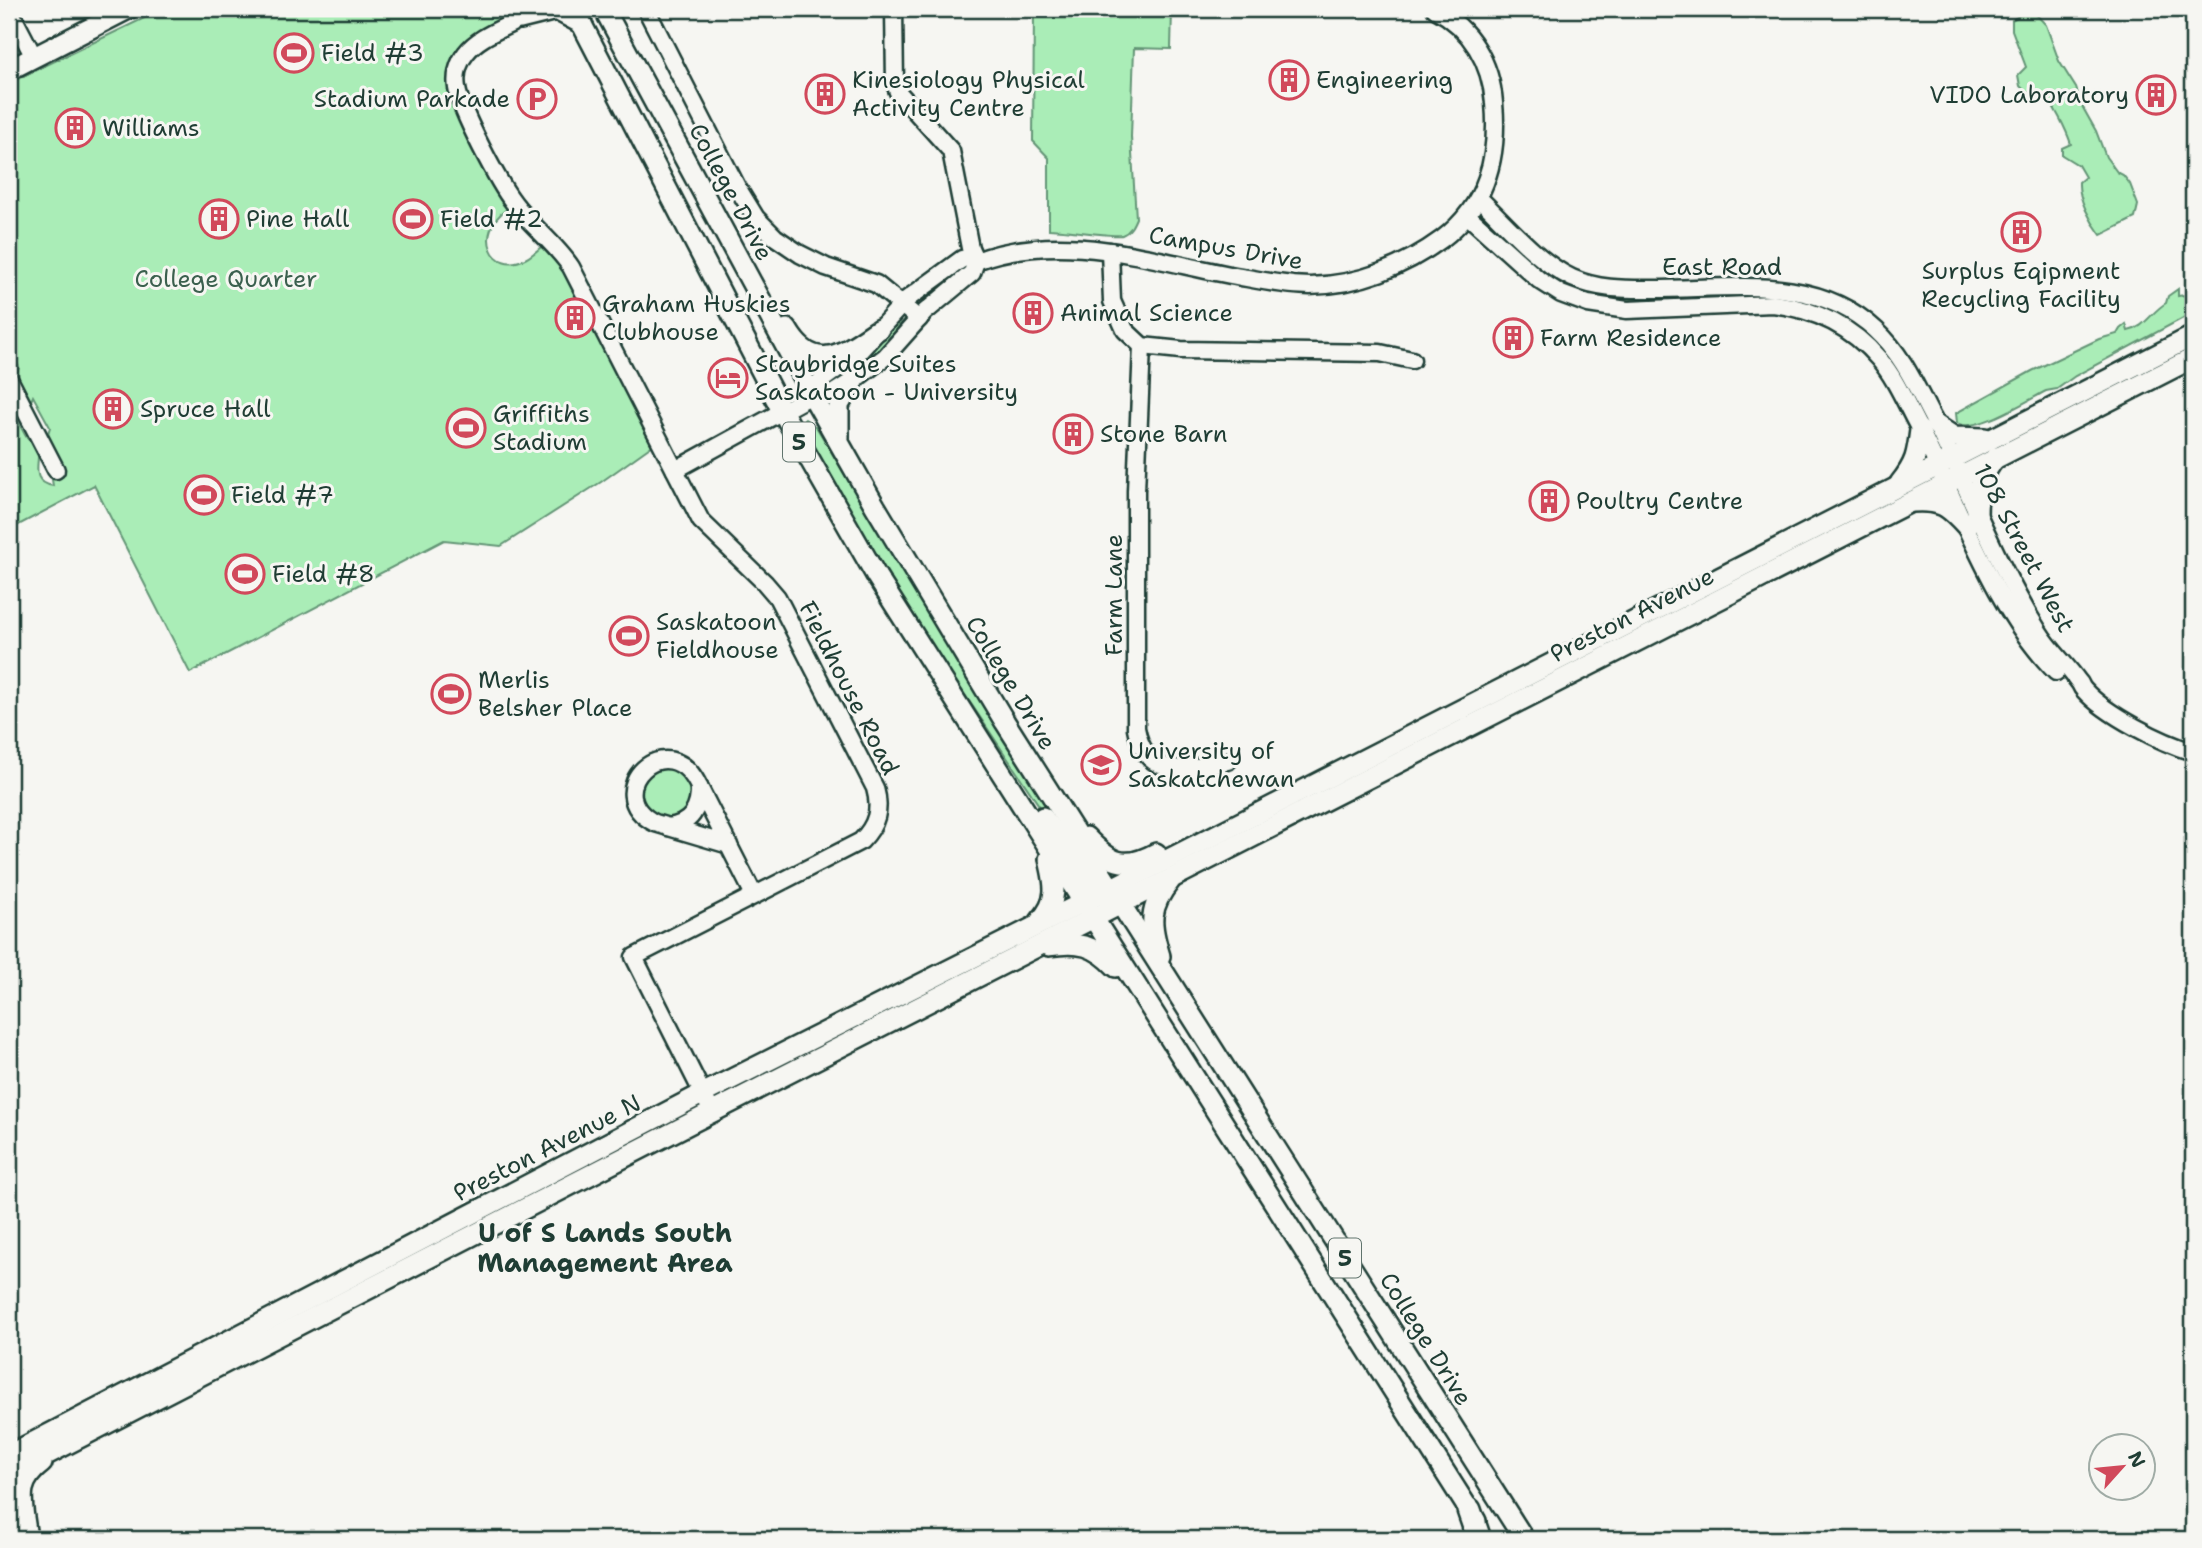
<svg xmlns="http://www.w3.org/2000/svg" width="2202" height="1548" font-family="'Shantell Sans',sans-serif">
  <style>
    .green { fill: #aaedb7; stroke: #649576; stroke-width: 2 }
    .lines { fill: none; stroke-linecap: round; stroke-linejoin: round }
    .minor-casing { stroke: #1f3d34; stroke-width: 21 }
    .major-casing { stroke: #1f3d34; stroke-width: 24 }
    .highway-casing { stroke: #1f3d34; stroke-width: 28 }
    .minor { stroke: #f6f6f2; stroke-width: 16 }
    .major { stroke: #f6f6f2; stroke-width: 19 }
    .highway { stroke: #f6f6f2; stroke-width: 23 }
    .labels { text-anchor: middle; stroke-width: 6; stroke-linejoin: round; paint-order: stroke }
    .shield { fill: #f6f6f2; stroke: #60746d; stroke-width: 2 }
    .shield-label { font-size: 23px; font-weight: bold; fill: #1f3d34 }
    .poi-label { font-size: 24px; fill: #1f3d34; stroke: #f6f6f2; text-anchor: start }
    .street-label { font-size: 24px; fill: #1f3d34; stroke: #f6f6f2 }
    .park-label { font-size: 24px; fill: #3b604e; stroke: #f6f6f2 }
    .neighbourhood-label { font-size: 26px; font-weight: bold; fill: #1f3d34; stroke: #f6f6f2 }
  </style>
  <rect width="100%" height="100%" fill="#f6f6f2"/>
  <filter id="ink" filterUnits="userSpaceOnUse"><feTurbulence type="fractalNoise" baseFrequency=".0143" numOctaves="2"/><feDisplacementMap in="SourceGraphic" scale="14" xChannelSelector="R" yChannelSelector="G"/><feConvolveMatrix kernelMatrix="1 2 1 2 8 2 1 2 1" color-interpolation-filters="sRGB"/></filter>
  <g filter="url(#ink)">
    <g class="green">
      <path d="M163,9H523L480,33L450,80L451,99L455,109L507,209C473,233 492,275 525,259C531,256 538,250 543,245L565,271L653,445L601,482L501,546L444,540L190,673L94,485L9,530V403C15,414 20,427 27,438C29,441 33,442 35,445C45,456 25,481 53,486L46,440L50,427L33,396L29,406L15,380L19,367L9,347V83Z"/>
      <path d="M1034,9H1172L1171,49L1134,48L1131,137L1136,218C1133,225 1130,232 1122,235C1117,237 1061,229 1049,229V158L1033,141Z"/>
      <path d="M2027,11H2033L2046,25L2059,61L2076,88L2082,106L2096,131L2106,157L2117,172L2123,175L2130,184L2138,205L2135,218L2101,235C2091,222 2078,199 2079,182L2085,177L2078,165L2062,155V148L2071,144C2067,132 2053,101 2043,95C2038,92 2032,93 2026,92L2020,86L2018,75L2026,67L2012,30V20Z"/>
      <path d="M1489,217L1558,277L1755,293V296L1741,299C1682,301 1602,315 1550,280C1527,265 1505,240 1485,221Z"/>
      <path d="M2178,289V296L2184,295L2191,307L2187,316L2075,376L2057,389L2046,391C2028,400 1975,434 1957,423L1956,413L2032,371L2099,339L2117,334L2120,329L2126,324L2128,331C2145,328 2151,312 2166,303L2168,296Z"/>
      <path d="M903,321L904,325C886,352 854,377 824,389L823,387Z"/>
      <path d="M805,419L817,428L887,545L1079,850L1085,874L892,586L802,429L801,423Z"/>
      <path d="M666,765L686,775L695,799L679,820L659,819L640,804C639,776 641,777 666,765Z"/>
    </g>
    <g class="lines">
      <g class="minor-casing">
        <g id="minor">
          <path d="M9,9L34,57"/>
          <path d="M646,9L737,187L756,218L775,237L800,254L826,267L876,284L919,319"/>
          <path d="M894,9L895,84L898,92L951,151L970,248L976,261"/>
          <path d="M520,19C502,29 478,37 466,53C458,63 455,76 457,88C460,110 499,184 514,203C531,226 555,243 571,267L701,521L765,583L777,597L875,788C881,809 877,825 861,841L634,957L712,1112"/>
          <path d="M1480,199C1506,224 1539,263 1572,278C1599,290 1626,289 1655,289C1731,289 1816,273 1876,330C1903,355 1916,387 1933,419C1969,489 1996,564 2039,632C2050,650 2066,664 2078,681C2082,685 2080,686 2084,690C2106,715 2162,743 2193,752"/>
          <path d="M1468,216L1539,280L1561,294L1588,304L1627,310L1773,304C1815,309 1851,326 1879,359C1896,379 1906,404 1919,428C1959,505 1994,610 2056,672"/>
          <path d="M1110,251L1112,301L1125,330L1142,346L1181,350L1380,353L1412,360"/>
          <path d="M1142,346L1136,491V728C1146,782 1188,769 1228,761"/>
          <path d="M9,379L56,470"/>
          <path d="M812,395L825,397L832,394L854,380L885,357L925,312L972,273L976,261"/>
          <path d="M675,470L812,395L818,383L856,355L906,300L962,259L969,258L976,261C1065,227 1158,263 1247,278C1268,282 1289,286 1310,286C1358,285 1404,267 1442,239C1487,205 1499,157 1494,103C1491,63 1471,28 1435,9"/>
          <path d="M668,827C691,824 700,809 699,787"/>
          <path d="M729,845L655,823C596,793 669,721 699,787L754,895"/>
          <path d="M9,1499L30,1539"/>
        </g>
      </g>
      <g class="major-casing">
        <g id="major">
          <path d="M574,9L782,411L877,577L1476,1521"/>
          <path d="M604,9L812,395L875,506L1005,722L1524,1539"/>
          <path d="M520,19L556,10L582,24"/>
          <path d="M9,70L128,9"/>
          <path d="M787,329C815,378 846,351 879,329"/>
          <path d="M1936,425L1954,437L1985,438"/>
          <path d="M839,438V405L854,380"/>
          <path d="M1900,483C1916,463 1917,454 1920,430"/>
          <path d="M1912,502C1941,500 1948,506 1967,527"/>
          <path d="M1977,516C1977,491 1980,477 1996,457"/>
          <path d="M1043,817L1090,883L1107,897"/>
          <path d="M1086,837C1110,862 1123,871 1156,853"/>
          <path d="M1040,921C1059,901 1055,884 1049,859"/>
          <path d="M1049,946C1079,941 1095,945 1116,967"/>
          <path d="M1160,956C1150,924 1148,908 1170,881"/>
          <path d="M9,1455L702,1094L1110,889L2193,336"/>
          <path d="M9,1474L689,1124L2193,358"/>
          <path d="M26,1531C22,1501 15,1483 42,1463"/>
        </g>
      </g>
      <g class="highway-casing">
        <path id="highway" d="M1469,1510L1479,1539"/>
      </g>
      <use href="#minor" class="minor"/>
      <use href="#major" class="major"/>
      <use href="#highway" class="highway"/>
    </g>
  </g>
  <defs>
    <g id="stadium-ring" transform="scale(2.0125)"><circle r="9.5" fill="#f6f6f2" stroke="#d1495b" stroke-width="1.5"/><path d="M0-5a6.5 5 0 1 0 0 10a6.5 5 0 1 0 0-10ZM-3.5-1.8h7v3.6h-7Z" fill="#d1495b"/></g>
    <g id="building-ring" transform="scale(2.0125)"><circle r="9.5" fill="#f6f6f2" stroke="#d1495b" stroke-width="1.5"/><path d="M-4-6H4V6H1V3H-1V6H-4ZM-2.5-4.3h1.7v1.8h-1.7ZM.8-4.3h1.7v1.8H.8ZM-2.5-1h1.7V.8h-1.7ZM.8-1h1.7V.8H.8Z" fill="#d1495b"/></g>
    <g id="parking-ring" transform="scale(2.0125)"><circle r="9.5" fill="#f6f6f2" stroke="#d1495b" stroke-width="1.5"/><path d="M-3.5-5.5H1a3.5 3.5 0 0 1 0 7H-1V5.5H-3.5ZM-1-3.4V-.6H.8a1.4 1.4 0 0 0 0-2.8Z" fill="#d1495b"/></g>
    <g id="hotel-ring" transform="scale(2.0125)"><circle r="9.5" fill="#f6f6f2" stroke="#d1495b" stroke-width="1.5"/><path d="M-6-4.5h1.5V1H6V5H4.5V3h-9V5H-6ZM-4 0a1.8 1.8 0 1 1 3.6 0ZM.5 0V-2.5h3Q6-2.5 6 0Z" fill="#d1495b"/></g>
    <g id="university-ring" transform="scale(2.0125)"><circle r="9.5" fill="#f6f6f2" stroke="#d1495b" stroke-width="1.5"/><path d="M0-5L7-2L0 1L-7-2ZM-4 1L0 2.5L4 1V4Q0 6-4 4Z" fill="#d1495b"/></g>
  </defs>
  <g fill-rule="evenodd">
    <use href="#stadium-ring" x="294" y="53"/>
    <use href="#building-ring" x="1289" y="80"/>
    <use href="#building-ring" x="825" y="94"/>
    <use href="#building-ring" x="2156" y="95"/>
    <use href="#parking-ring" x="537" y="99"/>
    <use href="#building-ring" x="75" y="128"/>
    <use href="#building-ring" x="219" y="219"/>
    <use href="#stadium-ring" x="413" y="219"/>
    <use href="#building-ring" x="2021" y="232"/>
    <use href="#building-ring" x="1033" y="313"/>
    <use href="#building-ring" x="575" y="318"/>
    <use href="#building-ring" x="1513" y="338"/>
    <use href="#hotel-ring" x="728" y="378"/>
    <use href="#building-ring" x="113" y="409"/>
    <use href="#stadium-ring" x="466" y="428"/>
    <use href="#building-ring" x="1073" y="434"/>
    <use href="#stadium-ring" x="204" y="495"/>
    <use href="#building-ring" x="1549" y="501"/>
    <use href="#stadium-ring" x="245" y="574"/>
    <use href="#stadium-ring" x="629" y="636"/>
    <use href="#stadium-ring" x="451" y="694"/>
    <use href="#university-ring" x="1101" y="765"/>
  </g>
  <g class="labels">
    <g class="shield">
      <rect x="783" y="422.5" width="32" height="39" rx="5"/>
      <rect x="1329" y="1238.5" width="32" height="39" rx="5"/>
    </g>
    <g class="shield-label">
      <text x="799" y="450">5</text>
      <text x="1345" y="1266">5</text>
    </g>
    <g class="poi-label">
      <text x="321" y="61">Field #3</text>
      <text x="852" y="88">Kinesiology Physical<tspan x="852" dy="28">Activity Centre</tspan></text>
      <text x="1316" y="88">Engineering</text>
      <text x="2129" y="103" text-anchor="end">VIDO Laboratory</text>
      <text x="510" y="107" text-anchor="end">Stadium Parkade</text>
      <text x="102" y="136">Williams</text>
      <text x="246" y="227">Pine Hall</text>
      <text x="440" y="227">Field #2</text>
      <text x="2021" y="279" text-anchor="middle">Surplus Eqipment<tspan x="2021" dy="28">Recycling Facility</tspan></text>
      <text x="602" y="312">Graham Huskies<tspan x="602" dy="28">Clubhouse</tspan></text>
      <text x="1060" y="321">Animal Science</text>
      <text x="1540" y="346">Farm Residence</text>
      <text x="755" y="372">Staybridge Suites<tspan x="755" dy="28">Saskatoon - University</tspan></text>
      <text x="140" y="417">Spruce Hall</text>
      <text x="493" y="422">Griffiths<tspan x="493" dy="28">Stadium</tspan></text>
      <text x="1100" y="442">Stone Barn</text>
      <text x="231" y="503">Field #7</text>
      <text x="1576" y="509">Poultry Centre</text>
      <text x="272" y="582">Field #8</text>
      <text x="656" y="630">Saskatoon<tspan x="656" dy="28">Fieldhouse</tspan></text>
      <text x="478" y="688">Merlis<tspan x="478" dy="28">Belsher Place</tspan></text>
      <text x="1128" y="759">University of<tspan x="1128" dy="28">Saskatchewan</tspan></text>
    </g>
    <g class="street-label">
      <text transform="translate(731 192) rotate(62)" y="8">College Drive</text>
      <text transform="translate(1226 248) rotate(10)" y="8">Campus Drive</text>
      <text x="1722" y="275">East Road</text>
      <text transform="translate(2024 548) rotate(62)" y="8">108 Street West</text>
      <text transform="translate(1114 595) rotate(-90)" y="8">Farm Lane</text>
      <text transform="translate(1632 615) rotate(-27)" y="8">Preston Avenue</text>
      <text transform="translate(1011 683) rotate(59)" y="8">College Drive</text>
      <text transform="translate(849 688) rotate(63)" y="8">Fieldhouse Road</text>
      <text transform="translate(547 1148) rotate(-27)" y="8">Preston Avenue N</text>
      <text transform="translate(1426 1339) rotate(58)" y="8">College Drive</text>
    </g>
    <g class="park-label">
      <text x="226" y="287">College Quarter</text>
    </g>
    <g class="neighbourhood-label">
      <text x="605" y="1242">U of S Lands South<tspan x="605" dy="30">Management Area</tspan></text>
    </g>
  </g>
  <rect width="2202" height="1548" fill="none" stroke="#f6f6f2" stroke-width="35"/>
  <rect x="18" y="18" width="2167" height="1513" fill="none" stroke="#1f3d34" stroke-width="2.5" filter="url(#ink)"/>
  <g transform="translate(2122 1467) rotate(63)"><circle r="33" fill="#f6f6f2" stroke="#a0aca6" stroke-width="2"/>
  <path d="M0-5L12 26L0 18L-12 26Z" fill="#d1495b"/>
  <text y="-10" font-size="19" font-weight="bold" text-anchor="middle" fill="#1f3d34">N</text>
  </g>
</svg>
